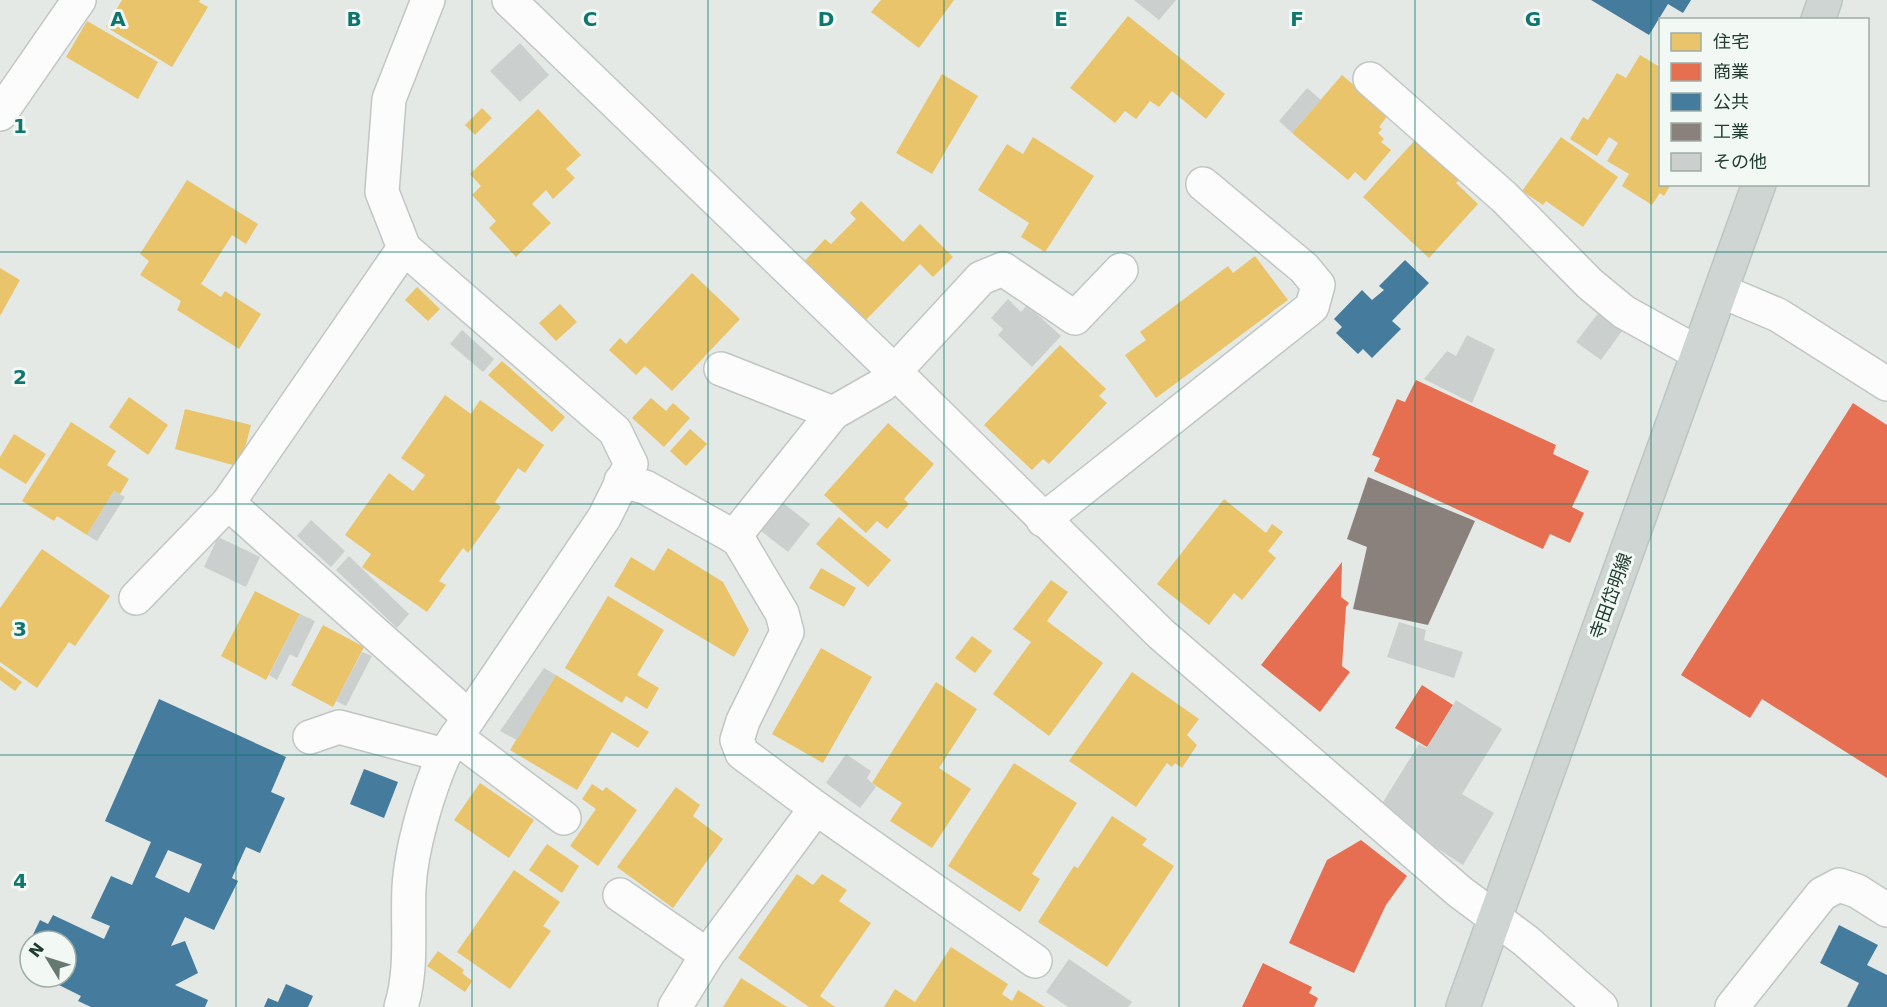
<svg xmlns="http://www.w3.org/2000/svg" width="1887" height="1007" font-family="'DejaVu Sans','Noto Sans JP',sans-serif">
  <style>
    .homes { fill: #e9c46a }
    .shops { fill: #e76f51 }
    .public { fill: #457b9d; fill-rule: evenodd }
    .industry { fill: #8a817c }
    .building { fill: #cbd0ce }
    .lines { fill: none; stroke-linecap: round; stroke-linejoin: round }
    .minor-casing { stroke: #c1c6c3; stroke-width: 36 }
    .major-casing { stroke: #bdc5c2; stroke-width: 36 }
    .minor { stroke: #fbfcfb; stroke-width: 33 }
    .major { stroke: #ced5d2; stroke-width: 33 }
    .grid { fill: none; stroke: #0f766e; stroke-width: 1.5; stroke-opacity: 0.55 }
    .labels { text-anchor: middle; stroke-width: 6; stroke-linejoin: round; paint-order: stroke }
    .street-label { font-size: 18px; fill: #223c32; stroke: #f2f8f4 }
    .grid-label { font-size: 20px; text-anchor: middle; font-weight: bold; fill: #0f766e; stroke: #f2f8f4; stroke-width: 6; stroke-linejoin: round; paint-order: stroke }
  </style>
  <rect width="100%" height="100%" fill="#e4e9e6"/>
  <g class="homes">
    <path d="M122,0H200L199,2L208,7L172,67L106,27Z"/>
    <path d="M881,0H954L919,48L871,12Z"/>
    <path d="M1128,16L1225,94L1206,119L1172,91L1159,107L1150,101L1136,119L1125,111L1115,123L1070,88Z"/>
    <path d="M87,21L158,62L138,99L66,57Z"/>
    <path d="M1640,55L1660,67V184H1671L1664,196L1660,193L1652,205L1622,186L1629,174L1607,161L1618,143L1609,137L1597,156L1570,139L1583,117L1588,120L1617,73L1626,78Z"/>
    <path d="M942,74L978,96L932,174L896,153Z"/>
    <path d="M1342,75L1388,115L1379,127L1382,129L1378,133L1384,139L1381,142L1391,150L1365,181L1355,172L1348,180L1292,133Z"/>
    <path d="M482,108L492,118L475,135L465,125Z"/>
    <path d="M538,109L581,155L566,169L575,178L553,199L546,190L532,204L551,223L516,257L489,228L496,221L472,195L481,186L470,174Z"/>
    <path d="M1033,137L1094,176L1045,252L1021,237L1029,223L978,190L1007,144L1023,154Z"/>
    <path d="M1561,137L1618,177L1583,227L1546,201L1543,205L1522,191Z"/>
    <path d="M1417,138L1461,178L1456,183L1478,204L1429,258L1363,197Z"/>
    <path d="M187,180L258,224L246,244L232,235L201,284L221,297L225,291L261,314L239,349L177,310L181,301L140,275L149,261L140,254Z"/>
    <path d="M861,201L903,242L920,224L953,257L933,277L920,264L863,323L802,264L825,239L831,244L856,219L850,213Z"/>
    <path d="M1255,256L1288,300L1156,398L1125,355L1146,340L1140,332L1228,266L1233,273Z"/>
    <path d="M0,268L20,280L0,316Z"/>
    <path d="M692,273L740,319L672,391L645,366L636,375L609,350L620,338L626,344Z"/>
    <path d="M417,287L440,309L428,321L405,300Z"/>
    <path d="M560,304L577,322L556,341L539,323Z"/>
    <path d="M1060,345L1106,389L1099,396L1107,403L1049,464L1043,459L1032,470L984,425Z"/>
    <path d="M502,361L565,417L552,432L488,375Z"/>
    <path d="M445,395L471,414L480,400L544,445L525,473L518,468L495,502L501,507L468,553L463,548L439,581L446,585L427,612L362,567L371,554L345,535L389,473L413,491L425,475L401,458Z"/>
    <path d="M129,397L168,425L148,455L109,427Z"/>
    <path d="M651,398L666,411L673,403L690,418L664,447L632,418Z"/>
    <path d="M185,409L251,425L240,467L175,449Z"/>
    <path d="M71,422L116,451L107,465L129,479L120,494L114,491L87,535L57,516L54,521L22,501Z"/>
    <path d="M888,423L934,464L904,499L909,504L887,529L877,521L866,533L824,495Z"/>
    <path d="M690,429L707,444L686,466L670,451Z"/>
    <path d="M14,434L46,454L26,484L0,468V457Z"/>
    <path d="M1224,499L1266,533L1272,524L1283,532L1268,551L1276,558L1242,600L1234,593L1209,625L1157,584Z"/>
    <path d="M839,517L891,560L868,587L816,544Z"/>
    <path d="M668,548L723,582L749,630L734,657L614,586L631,557L654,571Z"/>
    <path d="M42,549L110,596L75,646L69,642L37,688L0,662V608Z"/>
    <path d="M821,568L856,588L844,607L809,588Z"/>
    <path d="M1051,580L1068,592L1047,621L1103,663L1049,736L993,694L1031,642L1013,629Z"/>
    <path d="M255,591L300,614L266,680L221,656Z"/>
    <path d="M608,596L664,630L637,675L659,688L647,709L626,696L622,703L565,668Z"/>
    <path d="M323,625L364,647L333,707L291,685Z"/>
    <path d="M972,636L992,651L975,673L955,658Z"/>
    <path d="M821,648L872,677L823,763L772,734Z"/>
    <path d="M0,666L22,682L15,691L0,680Z"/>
    <path d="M1132,672L1199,719L1187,735L1197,745L1182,768L1175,763L1172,767L1167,763L1136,807L1069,761Z"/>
    <path d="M556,675L649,732L638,748L612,732L577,790L510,750Z"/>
    <path d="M936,682L977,709L939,768L971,789L932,848L890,821L902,803L872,783Z"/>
    <path d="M1014,763L1077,803L1032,874L1040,879L1020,912L948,866Z"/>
    <path d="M480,783L534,820L509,858L454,820Z"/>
    <path d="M592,784L603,791L606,787L637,810L598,866L570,846L596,809L582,799Z"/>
    <path d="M676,787L700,805L693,816L723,839L673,908L617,867Z"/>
    <path d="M1112,816L1147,839L1142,845L1174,866L1107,967L1038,922L1074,866L1078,868Z"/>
    <path d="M547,844L579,866L562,893L529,870Z"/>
    <path d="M514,870L560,902L543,926L551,931L510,989L457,952Z"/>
    <path d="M797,874L813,885L822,874L847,890L839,901L871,923L820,996L835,1007H809L738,958Z"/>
    <path d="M951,947L1008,984L1002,994L1012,1001L1018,990L1045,1007H884L895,989L915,1002Z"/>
    <path d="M438,951L464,970L462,973L472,981L465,992L427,966Z"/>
    <path d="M741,978L787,1007H723Z"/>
  </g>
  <g class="shops">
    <path d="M1416,380L1556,445L1553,454L1589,471L1572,507L1584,513L1570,543L1550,534L1543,549L1374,471L1380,458L1372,455L1397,399L1405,402Z"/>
    <path d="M1853,403L1887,425V778L1762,699L1750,718L1681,675Z"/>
    <path d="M1342,562L1341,597L1349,603L1346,607L1342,666L1350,672L1320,712L1261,665Z"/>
    <path d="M1422,685L1453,705L1427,747L1395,728Z"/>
    <path d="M1361,840L1407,876L1386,905L1354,973L1289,943L1327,860Z"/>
    <path d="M1263,963L1312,987L1309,993L1318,998L1314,1007H1242Z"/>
  </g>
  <g class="public">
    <path d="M1591,0H1691L1683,13L1668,4L1649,35Z"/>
    <path d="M1405,260L1429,283L1392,321L1401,329L1372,358L1363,349L1358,354L1336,333L1342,327L1334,319L1362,290L1372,300L1384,290L1379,286Z"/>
    <path d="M159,699L286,757L271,792L285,798L260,853L246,847L232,878L238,881L214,930L185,917L171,946L185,941L198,973L175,985L208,1000L205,1007H91L78,1001L81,996L53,982L56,977H66V941H30L40,920L48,924L53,915L104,939L110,926L91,918L111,876L132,885L151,842L105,821ZM168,850L202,864L189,893L155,877Z"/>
    <path d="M364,769L398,782L384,818L350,804Z"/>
    <path d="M1839,925L1878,945L1867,965L1887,975V1007H1847L1859,983L1820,963Z"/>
    <path d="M286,984L313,996L308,1007H264L268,998L278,1002Z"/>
  </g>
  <path class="industry" d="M1368,477L1475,521L1428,625L1353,609L1367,547L1347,539Z"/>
  <g class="building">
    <path d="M1134,0H1176L1159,20Z"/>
    <path d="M520,43L549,75L520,102L490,71Z"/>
    <path d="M1307,88L1321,100L1292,133L1279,121Z"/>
    <path d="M1008,299L1021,312L1027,305L1061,336L1032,367L998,335L1003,329L991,318Z"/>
    <path d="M1599,312L1622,331L1601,360L1576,342Z"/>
    <path d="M462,330L494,359L483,372L450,344Z"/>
    <path d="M1467,335L1495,349L1472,403L1424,379L1447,351L1456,356Z"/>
    <path d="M114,491L125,497L97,541L87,535Z"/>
    <path d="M783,503L810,524L788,552L761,531Z"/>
    <path d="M311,520L345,551L331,567L297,536Z"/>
    <path d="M218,537L260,557L246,587L204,567Z"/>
    <path d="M349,556L409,614L397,628L336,570Z"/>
    <path d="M300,614L315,621L297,658L290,654L277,680L269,675Z"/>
    <path d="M1399,622L1426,630L1424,640L1463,652L1454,678L1387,657Z"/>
    <path d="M362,652L372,656L346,706L336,701Z"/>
    <path d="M544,668L556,675L517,740L500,731Z"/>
    <path d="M1456,700L1502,729L1462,794L1494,813L1463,865L1438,849L1383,802L1419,744L1427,748Z"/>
    <path d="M846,754L871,771L867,778L876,787L860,808L826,783Z"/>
    <path d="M1069,959L1132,1002L1128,1007H1068L1046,992Z"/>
  </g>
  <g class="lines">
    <g class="minor-casing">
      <g id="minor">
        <path d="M509,0L895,372L1161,634L1460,892L1526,941L1601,1007"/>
        <path d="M1370,79L1504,197L1590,284L1624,312L1698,353"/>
        <path d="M0,114L79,0"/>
        <path d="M1721,291L1778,315L1887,384"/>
        <path d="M721,369L833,413L882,385L981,278L1003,269L1075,318L1121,270"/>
        <path d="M621,481L645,487L738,539L782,613L787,632L743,721L737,740L742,753L816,808L1035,961"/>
        <path d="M228,503L469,717"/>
        <path d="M1043,520L1312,307L1318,285L1304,268L1203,184"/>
        <path d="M734,537L833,413"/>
        <path d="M136,598L228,503L404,248"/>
        <path d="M310,737L339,727L444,755"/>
        <path d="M456,737L564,818"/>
        <path d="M620,895L707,955"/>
        <path d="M401,1007C413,969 407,927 409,888C411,848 428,791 444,755L604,518L631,464L615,431L404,248L382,192L389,99L428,0"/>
        <path d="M675,1007L707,955L816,808"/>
        <path d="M1732,1007L1822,894L1839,885L1857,891L1887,910"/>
      </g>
    </g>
    <g class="major-casing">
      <g id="major">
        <path d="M1818,20L1825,0"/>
        <path d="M1463,1007L1759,184"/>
      </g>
    </g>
    <use href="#minor" class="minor"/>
    <use href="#major" class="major"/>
  </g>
  <path class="grid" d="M236,0V1007M472,0V1007M708,0V1007M944,0V1007M1179,0V1007M1415,0V1007M1651,0V1007M0,252H1887M0,504H1887M0,755H1887"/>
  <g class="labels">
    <g class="street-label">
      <text transform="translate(1611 596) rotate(-70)" y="6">寺田岱明線</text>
    </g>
  </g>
  <g class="grid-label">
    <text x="118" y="26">A</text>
    <text x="354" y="26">B</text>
    <text x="590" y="26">C</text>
    <text x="826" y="26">D</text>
    <text x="1061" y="26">E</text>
    <text x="1297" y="26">F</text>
    <text x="1533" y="26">G</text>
    <text x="20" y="133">1</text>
    <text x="20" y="384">2</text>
    <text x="20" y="636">3</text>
    <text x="20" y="888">4</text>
  </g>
  <rect x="1659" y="18" width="210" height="168" fill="#f2f8f4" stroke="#9fada6" stroke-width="1.5"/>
  <rect x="1671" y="33" width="30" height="18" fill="#e9c46a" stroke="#9fada6" stroke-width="1.5"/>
  <text x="1713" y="48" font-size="18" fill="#223c32">住宅</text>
  <rect x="1671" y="63" width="30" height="18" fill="#e76f51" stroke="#9fada6" stroke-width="1.5"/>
  <text x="1713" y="78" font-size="18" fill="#223c32">商業</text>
  <rect x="1671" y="93" width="30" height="18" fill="#457b9d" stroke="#9fada6" stroke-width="1.5"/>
  <text x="1713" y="108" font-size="18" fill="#223c32">公共</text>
  <rect x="1671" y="123" width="30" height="18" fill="#8a817c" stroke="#9fada6" stroke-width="1.5"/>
  <text x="1713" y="138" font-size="18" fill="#223c32">工業</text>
  <rect x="1671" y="153" width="30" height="18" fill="#cbd0ce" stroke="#9fada6" stroke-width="1.5"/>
  <text x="1713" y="168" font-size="18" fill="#223c32">その他</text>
  <g transform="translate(48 959) rotate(308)"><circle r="28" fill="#f2f8f4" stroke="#9fada6" stroke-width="1.5"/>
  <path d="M0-4.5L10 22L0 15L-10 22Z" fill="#667971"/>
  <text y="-9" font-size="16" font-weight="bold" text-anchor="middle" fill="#223c32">N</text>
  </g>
</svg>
